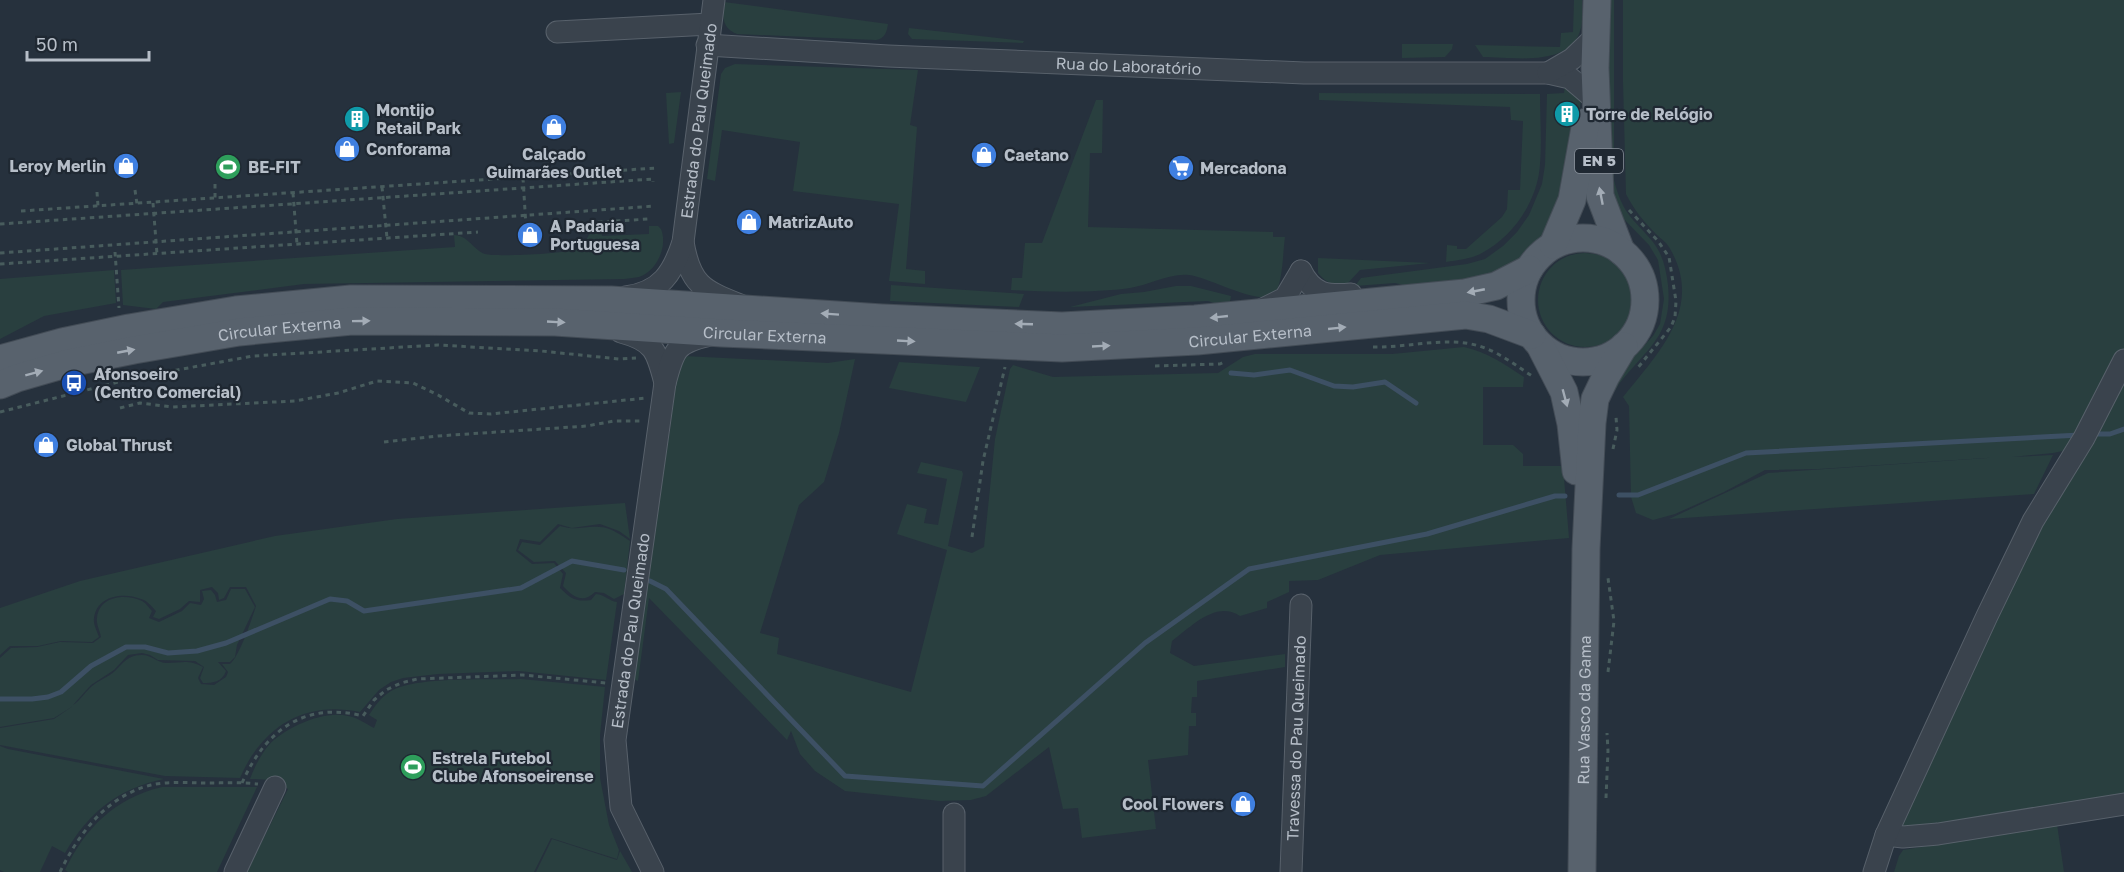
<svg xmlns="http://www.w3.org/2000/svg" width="2124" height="872" font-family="'Golos Text',sans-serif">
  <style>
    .green { fill: #293f3f }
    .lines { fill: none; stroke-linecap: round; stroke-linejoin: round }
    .stream { stroke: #3d5064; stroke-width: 5 }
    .minor-casing { stroke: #58616b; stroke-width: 23 }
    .major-casing { stroke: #434c56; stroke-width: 29 }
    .path { stroke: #485c5d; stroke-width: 3; stroke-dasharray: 4.5 4.5; stroke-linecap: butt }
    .minor { stroke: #3a434d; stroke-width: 21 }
    .major { stroke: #58626d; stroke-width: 27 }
    .oneway { fill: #a3acb6 }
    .labels { text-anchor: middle; stroke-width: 4.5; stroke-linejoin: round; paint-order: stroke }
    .shield { fill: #1f2832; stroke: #89919b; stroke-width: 1.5 }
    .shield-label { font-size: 15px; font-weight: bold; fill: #b6bec8 }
    .street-label { font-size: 16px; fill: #b6bec8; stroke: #1f2832 }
    .poi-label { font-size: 16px; font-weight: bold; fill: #b6bec8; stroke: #1f2832; text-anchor: start }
  </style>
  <rect width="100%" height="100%" fill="#26313d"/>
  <g class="green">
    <path d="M1574,0H1582C1582,9 1583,20 1581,28C1571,68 1514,57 1483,57L1475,45L1560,47L1561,33L1573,32Z"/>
    <path d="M1609,0H1614V180C1623,215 1632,217 1653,242C1663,255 1666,269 1668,285C1673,336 1647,348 1619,384L1615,391H1611L1625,366L1653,336L1660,324L1664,299L1658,260L1649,245L1621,216L1613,201L1608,115Z"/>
    <path d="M1623,0H2124V796L1906,829L1900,823L2024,558L2088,446L2053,453L2012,457L2053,455L2034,494L1669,519L1768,473L2002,457L1819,469L1765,470L1724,492L1675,514L1653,520L1636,513L1631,497L1629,406L1623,397C1659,352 1705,307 1669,247C1666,242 1661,239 1656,234C1644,222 1634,210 1626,194L1623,82Z"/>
    <path d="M724,2L888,24C887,31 885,39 876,40L737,34C722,28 722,17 724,2Z"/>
    <path d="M909,28L1024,41L1023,43L912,39L908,34Z"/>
    <path d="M1402,44H1453L1452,49L1445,57L1402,58Z"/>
    <path d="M735,64L918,70L910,125L917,127L906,269L925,271V284L889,281L899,204L793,191L800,142L722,130L715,181L707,179L721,74L725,68Z"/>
    <path d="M1565,84L1581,99L1575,146L1566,198L1544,233L1509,270L1424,290L1395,283L1355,286L1361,278L1467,264L1485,259L1503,246L1517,232L1529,215L1542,184L1545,165L1547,94L1564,93Z"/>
    <path d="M681,92L674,143L669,144L666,93Z"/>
    <path d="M1319,93L1540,94C1540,117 1542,141 1540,164C1538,200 1514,236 1482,253C1471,259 1458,260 1446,262L1447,245L1457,246V249H1466L1502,217L1507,209L1508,190H1520L1523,121L1511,120L1510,107L1319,100Z"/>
    <path d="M1096,100H1103L1102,153H1090L1088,227L1273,232V237H1285C1283,249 1283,289 1273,295C1256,305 1209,277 1189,275C1169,273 1150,285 1130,288C1096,293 1045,292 1011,290L1012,278H1022L1025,243H1042Z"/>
    <path d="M600,224L602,236L649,234V226H658L661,229C668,246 657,271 639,277C635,278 629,278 624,279L304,284L163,302L156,309L123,305L121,270L455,247L454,235C468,235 473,250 485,254C496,257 571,254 579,248C585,244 590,232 595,225Z"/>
    <circle cx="1585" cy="300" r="47"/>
    <path d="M1318,258L1430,263L1360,270L1347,284C1333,285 1327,284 1318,273Z"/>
    <path d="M114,270L116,303L44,316L0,339V279Z"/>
    <path d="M891,285L1024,294L1019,307L890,301Z"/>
    <path d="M1176,286H1191L1231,296L1229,308L1208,301L1070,307L1121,294L1144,292Z"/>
    <path d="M1464,347C1487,352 1504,364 1524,377L1523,387H1483V445H1513L1523,454V466H1563L1569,538L1380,555L1318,580L1289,581V592L1267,602V608L1240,616C1216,600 1191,627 1172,641L1170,653L1194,666L1285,654V667L1197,681V697H1192L1191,713H1196V726H1189L1188,755L1148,760L1156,829L1082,838L1078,808L1063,809L1049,747L986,796L971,800L940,801L845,791L815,771L800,754L791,731L787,740L649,598L638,681L633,679L656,501L670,430L677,368L684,356L828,363L855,359L839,433L824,482L799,505L760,633L779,638L777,654L911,692L947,550L897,534L907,504L927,509L924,523L938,525L947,479L917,473L921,462L962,471L963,474L948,546L972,553L984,547L995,439L1010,369L1013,365L1053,377L1218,373L1243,357L1255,354H1392Z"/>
    <path d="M899,362L980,367L966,402L889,388Z"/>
    <path d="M625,503L630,539L619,531L600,524L572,528L558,524L540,542L520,539L516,551L532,564L554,563L563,574L560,588C571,599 576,602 591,600L596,594C605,595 609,601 617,602L606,680L519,671L438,674L403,678L391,682L379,690L360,712C304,700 262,727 240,778L165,776L0,745V728L54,719L73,706L54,718L0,727V658L11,648L37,647L60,642L93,643L101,637C100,631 96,624 97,618C99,596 125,593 142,601C146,603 149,608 152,611L149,618L159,622L182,611L190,603L201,605L204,599L202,591L211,590L215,595L217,602L226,600L231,589H245L255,607L237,645L235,657L230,662H218L226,671C222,682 213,683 203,683L200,678L204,667L195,661L158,660L150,655L142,653L128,655L114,670L91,685L73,705C80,701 85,692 92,686C99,680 109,677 115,671C124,662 128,655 142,655C152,655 157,663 167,663C182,663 188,659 203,667L198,678L201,684L214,685L226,677L228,672L222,664H230C239,657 252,619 256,606L246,587H230L224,598L219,600L218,593L212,587L200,590V602L189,601L180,609L159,619L153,617L156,611C152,607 147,600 141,599C124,592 97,595 94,618C93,624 97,631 99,637L92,642L61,641L38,646H10L0,655V608L80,581L275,536L397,519Z"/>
    <path d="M560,526C577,531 583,526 599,527C610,527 621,535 630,541L624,594L614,599L604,593L595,592C583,604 573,597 563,586L566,573L555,561L534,562L518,550L522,542L540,545Z"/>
    <path d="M521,679L605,687L600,735V778L609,825L619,850L617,859L551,838L534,872H247L288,789C276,780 265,779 250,779C254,768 260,756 268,746C284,728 323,710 348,716C357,717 366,724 374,728L377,720L369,715C375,706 381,697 391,691C417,676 488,680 521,679Z"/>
    <path d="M0,746L8,749L164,779C117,789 89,812 65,853L52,846L40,872H4L0,870Z"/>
    <path d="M162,787H257L217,872H68L65,870C85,828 115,798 162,787Z"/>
    <path d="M2057,824L2064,872H1894L1899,856L1903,850Z"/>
    <path d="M552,839L617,860L620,851L632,872H536Z"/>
  </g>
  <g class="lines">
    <g class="stream">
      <path d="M1231,373L1254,375L1290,370L1334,386L1353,387L1385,382L1416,403"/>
      <path d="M2098,434H2110L2124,429"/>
      <path d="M1619,495H1638L1746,453L2080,435"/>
      <path d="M650,581L666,589L845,776L983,786L1145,643L1249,569L1427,534L1555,496H1565"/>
      <path d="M0,699H32L48,697L61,692L91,666L126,647H145L168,653L197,651L226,643L330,599L347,601L364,611L521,588L572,561L624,570"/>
    </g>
    <g class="minor-casing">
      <g id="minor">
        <path d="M557,32L710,24"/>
        <path id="s1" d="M707,45L888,56L1304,73H1548L1570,78L1590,95"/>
        <path d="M1548,73L1572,59L1596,36"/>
        <path d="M683,242C690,284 702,290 740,305"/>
        <path d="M1301,271C1313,295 1328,296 1351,294"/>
        <path id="s2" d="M626,297C661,292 673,273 683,242L714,0"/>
        <path d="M1263,309L1285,298L1301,271"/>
        <path d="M621,332C655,341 657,352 665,383"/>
        <path d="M954,814V872"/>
        <path d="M1886,835L1903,837L1938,834L2124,804"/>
        <path d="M235,872L275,787"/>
        <path id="s3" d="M653,872L621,807L615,740L665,383C674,351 674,343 710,335"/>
        <path id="s4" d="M1291,872L1301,605"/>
        <path d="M1874,872L1886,835L1987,616L2033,521L2084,438L2124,360"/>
      </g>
    </g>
    <g class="major-casing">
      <g id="major">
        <path d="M1597,0L1595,68L1600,196L1621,251"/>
        <circle cx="1583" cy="300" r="62"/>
        <path d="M1553,245L1572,200L1586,122"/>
        <path d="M1540,345L1564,392L1571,424L1576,471"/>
        <path d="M0,359L62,342L129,328L236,310L351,299L611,300L882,318L1062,326L1195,319L1465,293L1496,286L1529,269"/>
        <path id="s5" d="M0,385L17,378L69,363L134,350L239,332L352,321L555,322L722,333L1062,348L1197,341L1466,315L1489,319L1532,335"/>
        <path id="s6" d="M1582,872L1586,549L1592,423L1595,399L1606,376L1624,346"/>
      </g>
    </g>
    <g class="path">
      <path d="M523,178L526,227"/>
      <path d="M215,184V198"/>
      <path d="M382,187L387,238"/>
      <path d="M135,190L137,204"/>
      <path d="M97,192L98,206"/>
      <path d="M293,193L297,244"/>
      <path d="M153,203L157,254"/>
      <path d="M1629,210L1658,241L1669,257L1676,301L1675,317L1671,327L1636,370"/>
      <path d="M21,211L656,168"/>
      <path d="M0,224L653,179V182"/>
      <path d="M571,224L648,219V221"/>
      <path d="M115,252L119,308"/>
      <path d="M0,253L655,206"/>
      <path d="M0,264L478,232"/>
      <path d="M1373,347C1407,348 1446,336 1479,346C1499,352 1515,365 1532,376"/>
      <path d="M1155,366L1220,364L1226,361"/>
      <path d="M120,408L140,403L172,407L295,401L338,393L377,381L413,383L438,395L469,413L491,414L646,398"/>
      <path d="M0,412L134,378L253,356L438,345L541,351L619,359L636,358"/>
      <path d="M384,442L438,436L587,426L614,421H643"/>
      <path d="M1613,449L1617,430L1616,417"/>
      <path d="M972,537L983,461L1005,367"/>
      <path d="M1608,672L1614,621L1608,578"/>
      <path d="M242,783C265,731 304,701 363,716L374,700L386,690L401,683L417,679L523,675L606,683"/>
      <path d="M1606,798L1608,751L1607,733"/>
      <path d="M60,872C79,833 107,796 151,785C169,781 189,783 207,783C224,783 241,782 258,784"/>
    </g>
    <use href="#minor" class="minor"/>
    <use href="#major" class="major"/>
  </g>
  <defs><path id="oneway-solid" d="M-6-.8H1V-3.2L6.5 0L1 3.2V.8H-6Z" transform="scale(1.5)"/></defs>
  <g class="oneway">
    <use href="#oneway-solid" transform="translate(1601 196) rotate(-101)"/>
    <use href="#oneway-solid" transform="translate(1476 291) rotate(169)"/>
    <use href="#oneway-solid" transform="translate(830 314) rotate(-176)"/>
    <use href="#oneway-solid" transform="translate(1219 317) rotate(174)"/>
    <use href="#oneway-solid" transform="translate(361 321) rotate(-1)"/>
    <use href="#oneway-solid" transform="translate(556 322) rotate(3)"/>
    <use href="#oneway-solid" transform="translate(1024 324) rotate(-178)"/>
    <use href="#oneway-solid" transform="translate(1337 328) rotate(-6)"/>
    <use href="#oneway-solid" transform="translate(906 341) rotate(3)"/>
    <use href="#oneway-solid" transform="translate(1101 346) rotate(-3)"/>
    <use href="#oneway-solid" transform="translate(126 351) rotate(-11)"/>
    <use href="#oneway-solid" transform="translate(34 373) rotate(-15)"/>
    <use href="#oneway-solid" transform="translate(1565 398) rotate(75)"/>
  </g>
  <defs>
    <g id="building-disc" transform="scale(1.35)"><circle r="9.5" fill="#0f9aa8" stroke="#1f2832"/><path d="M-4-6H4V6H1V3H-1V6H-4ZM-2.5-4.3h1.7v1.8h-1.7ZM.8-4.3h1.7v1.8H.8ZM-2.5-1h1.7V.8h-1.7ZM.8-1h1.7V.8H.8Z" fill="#fff"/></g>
    <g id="shop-disc" transform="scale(1.35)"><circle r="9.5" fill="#3f7fe0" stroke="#1f2832"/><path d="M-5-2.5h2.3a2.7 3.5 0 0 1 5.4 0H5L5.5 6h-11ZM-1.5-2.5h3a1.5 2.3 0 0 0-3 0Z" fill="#fff"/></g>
    <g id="stadium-disc" transform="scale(1.35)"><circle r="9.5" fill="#2e9e5b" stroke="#1f2832"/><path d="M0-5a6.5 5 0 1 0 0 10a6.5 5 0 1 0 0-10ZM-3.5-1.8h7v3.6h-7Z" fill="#fff"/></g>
    <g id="supermarket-disc" transform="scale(1.35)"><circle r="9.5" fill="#3f7fe0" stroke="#1f2832"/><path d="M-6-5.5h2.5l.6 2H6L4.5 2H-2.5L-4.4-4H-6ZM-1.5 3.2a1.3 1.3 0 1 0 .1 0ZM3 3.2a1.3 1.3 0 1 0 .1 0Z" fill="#fff"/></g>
    <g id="bus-disc" transform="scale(1.35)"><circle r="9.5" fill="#1a4fb4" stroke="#1f2832"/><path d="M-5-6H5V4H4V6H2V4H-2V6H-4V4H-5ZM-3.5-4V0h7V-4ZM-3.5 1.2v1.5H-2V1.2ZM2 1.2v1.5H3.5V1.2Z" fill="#fff"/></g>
  </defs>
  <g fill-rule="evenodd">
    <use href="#building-disc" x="1567" y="114"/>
    <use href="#building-disc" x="357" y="119"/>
    <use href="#shop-disc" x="554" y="127"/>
    <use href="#shop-disc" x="347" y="149"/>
    <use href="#shop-disc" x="984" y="155"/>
    <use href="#shop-disc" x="126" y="166"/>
    <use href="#stadium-disc" x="228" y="167"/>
    <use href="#supermarket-disc" x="1181" y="168"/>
    <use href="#shop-disc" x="749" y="222"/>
    <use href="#shop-disc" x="530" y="235"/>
    <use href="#bus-disc" x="74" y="383"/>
    <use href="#shop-disc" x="46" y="445"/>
    <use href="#stadium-disc" x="413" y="767"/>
    <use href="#shop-disc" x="1243" y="804"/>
  </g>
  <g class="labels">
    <rect class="shield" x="1575" y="149" width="48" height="24" rx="4.5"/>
    <g class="shield-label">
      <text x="1599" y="166">EN 5</text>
    </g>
    <g class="street-label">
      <text dy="6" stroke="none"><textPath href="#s1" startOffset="422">Rua do Laboratório</textPath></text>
      <text dy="6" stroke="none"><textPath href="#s2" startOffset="207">Estrada do Pau Queimado</textPath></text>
      <text dy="6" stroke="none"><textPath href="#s5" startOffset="286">Circular Externa</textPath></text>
      <text dy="6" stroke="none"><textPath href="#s5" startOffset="772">Circular Externa</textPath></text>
      <text dy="6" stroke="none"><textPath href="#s5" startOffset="1258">Circular Externa</textPath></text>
      <text dy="6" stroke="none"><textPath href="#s3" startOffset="250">Estrada do Pau Queimado</textPath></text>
      <text dy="6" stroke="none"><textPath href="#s6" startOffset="162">Rua Vasco da Gama</textPath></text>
      <text dy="6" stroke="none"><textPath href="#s4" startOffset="134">Travessa do Pau Queimado</textPath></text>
    </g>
    <g class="poi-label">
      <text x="376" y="116">Montijo<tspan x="376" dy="18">Retail Park</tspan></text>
      <text x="1586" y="120">Torre de Relógio</text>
      <text x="366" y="155">Conforama</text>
      <text x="554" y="160" text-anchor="middle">Calçado<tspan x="554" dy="18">Guimarães Outlet</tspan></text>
      <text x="1004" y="161">Caetano</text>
      <text x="106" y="172" text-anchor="end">Leroy Merlin</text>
      <text x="248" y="173">BE-FIT</text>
      <text x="1200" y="174">Mercadona</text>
      <text x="768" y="228">MatrizAuto</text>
      <text x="550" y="232">A Padaria<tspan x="550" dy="18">Portuguesa</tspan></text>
      <text x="94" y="380">Afonsoeiro<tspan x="94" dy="18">(Centro Comercial)</tspan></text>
      <text x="66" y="451">Global Thrust</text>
      <text x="432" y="764">Estrela Futebol<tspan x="432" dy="18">Clube Afonsoeirense</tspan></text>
      <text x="1224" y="810" text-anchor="end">Cool Flowers</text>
    </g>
  </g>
  <path d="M27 51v9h122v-9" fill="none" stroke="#b6bec8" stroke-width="3"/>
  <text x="36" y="51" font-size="18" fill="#b6bec8" stroke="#1f2832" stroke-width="4.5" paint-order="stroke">50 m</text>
</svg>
